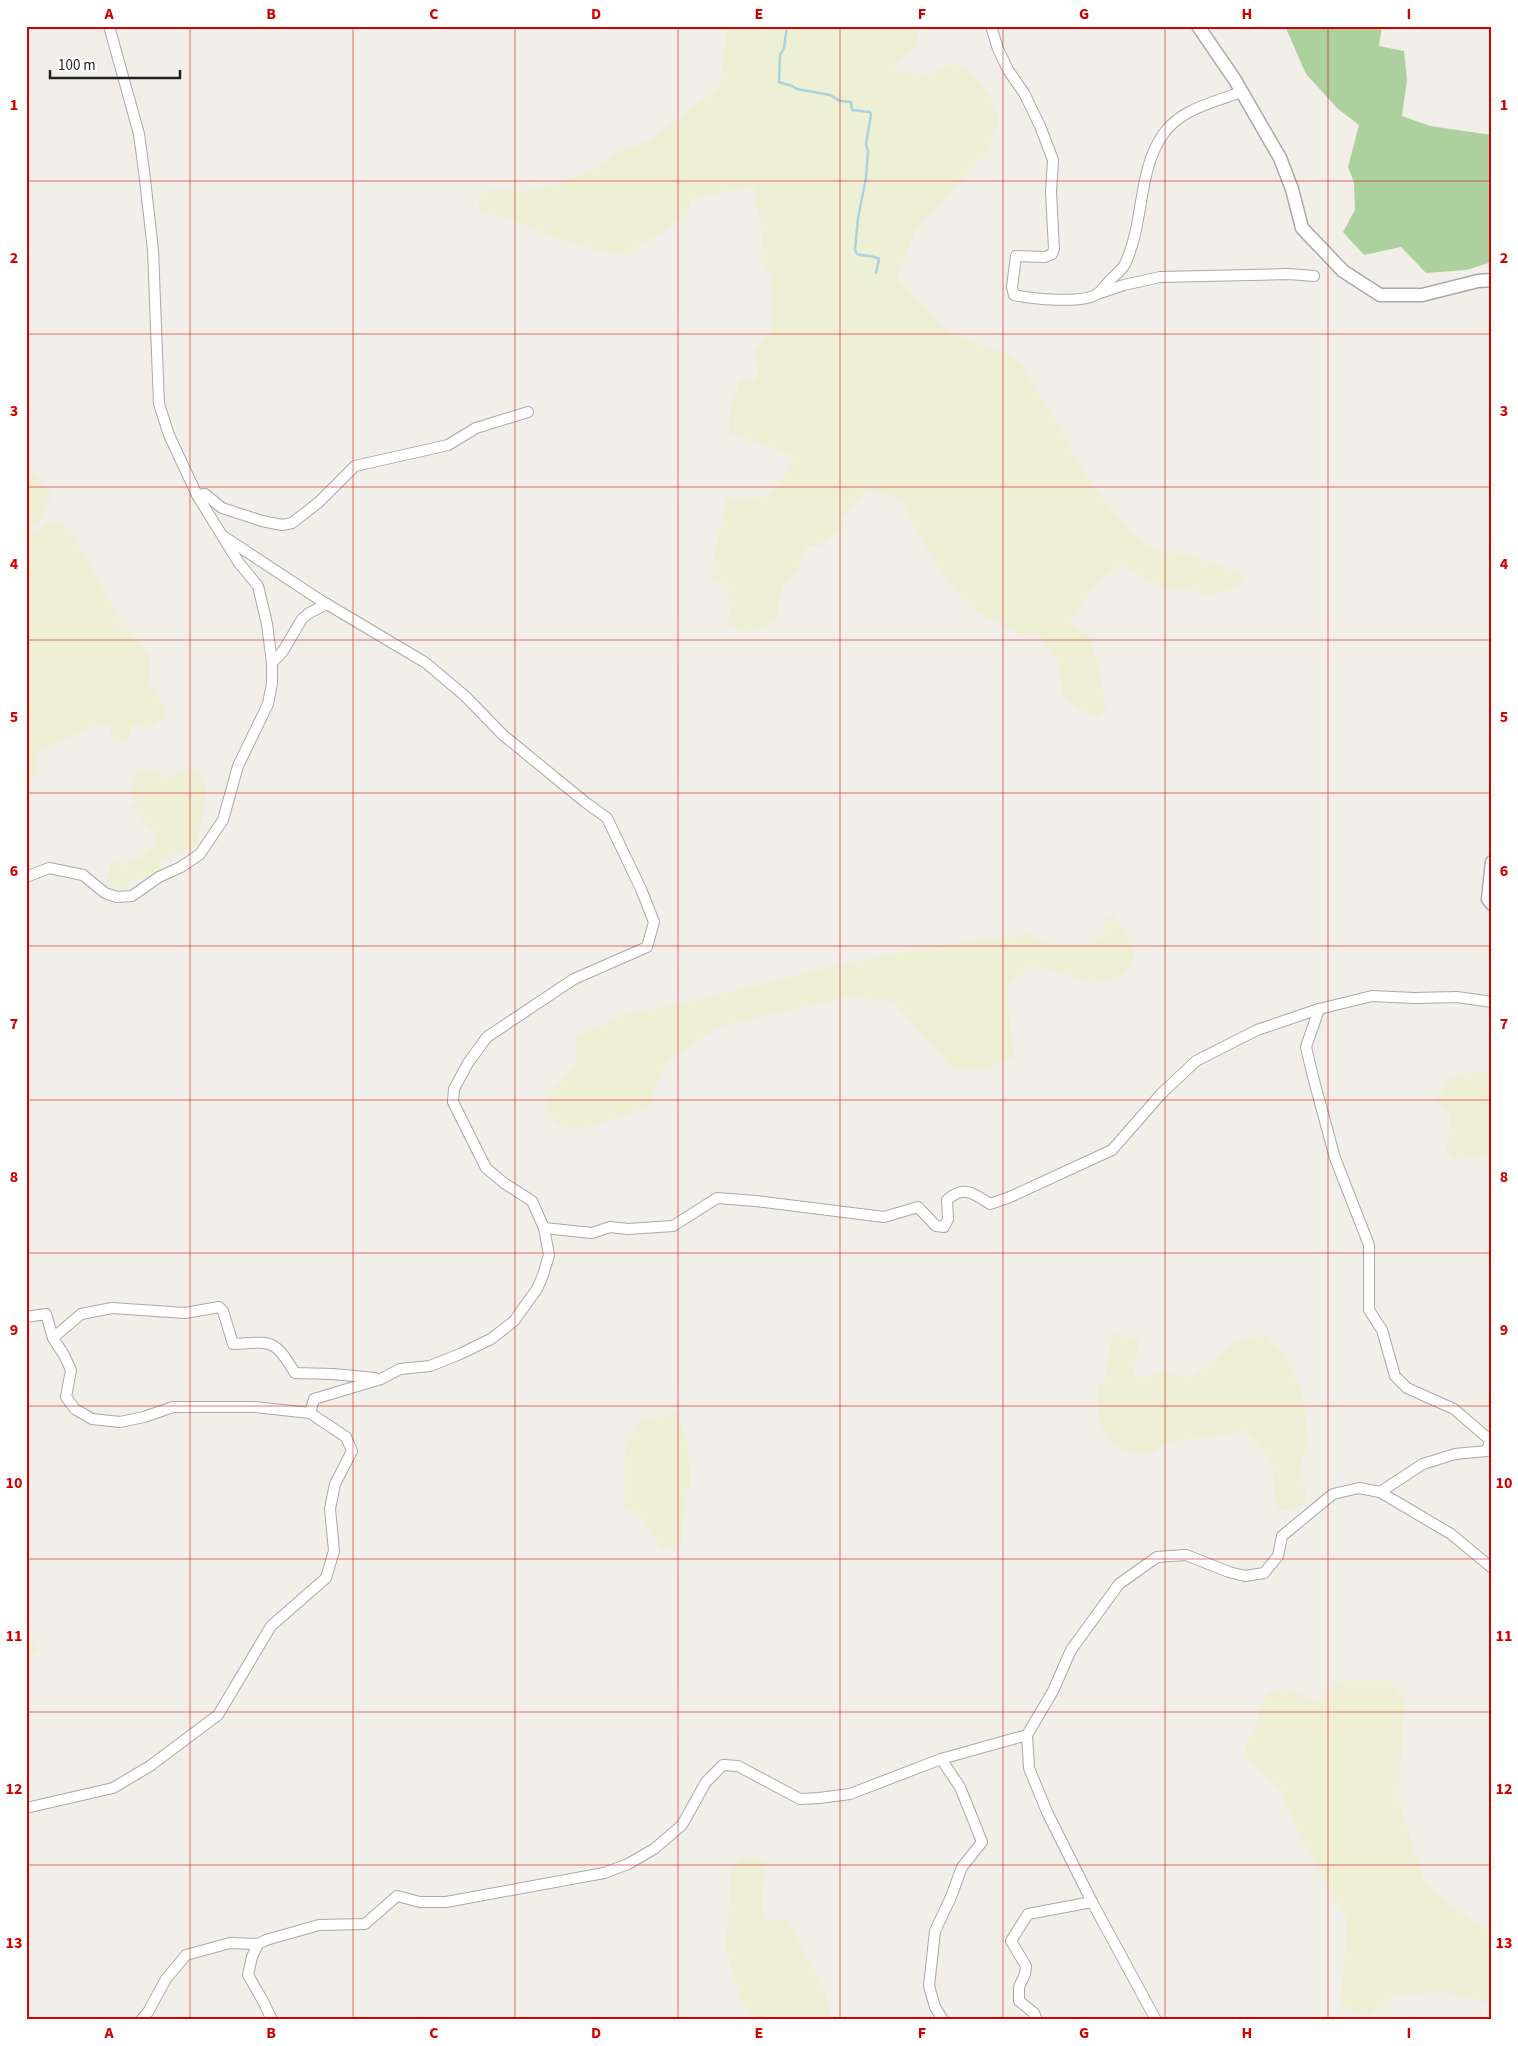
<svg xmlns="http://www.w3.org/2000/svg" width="1518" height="2046" font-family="'Source Sans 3',sans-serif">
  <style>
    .farmland { fill: #eef0d5 }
    .forest { fill: #add19e }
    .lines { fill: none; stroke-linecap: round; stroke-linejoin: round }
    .stream { stroke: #aad3df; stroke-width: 2.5 }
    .minor-casing { stroke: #a9a9a9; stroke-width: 12 }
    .tertiary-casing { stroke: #a9a9a9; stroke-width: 15 }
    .minor { stroke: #fff; stroke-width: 10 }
    .tertiary { stroke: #fff; stroke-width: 12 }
    .grid { fill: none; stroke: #d40000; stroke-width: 1; stroke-opacity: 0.55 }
    .neatline { fill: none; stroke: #d40000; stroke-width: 2 }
    .grid-label { font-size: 16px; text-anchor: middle; font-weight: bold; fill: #d40000 }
  </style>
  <rect width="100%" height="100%" fill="#f2efe9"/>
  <g class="farmland">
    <path d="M728,26H920L914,50L901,59L894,71H911L923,76L955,63L968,69L992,98L999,121L989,150L916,230L897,278L949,332L1011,356L1022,366L1060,426L1072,453L1089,480L1127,528L1146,545L1159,550L1189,555L1239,572L1246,580L1230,590L1209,595L1190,590L1164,588L1120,565L1094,586L1070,623L1088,636L1098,662L1106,709L1097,718L1077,707L1063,696L1059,664L1039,635L1021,634L974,611L952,587L932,558L916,531L902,501L869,489L841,518L844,525L820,546H808L801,557L799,570L784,583L778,604V619L765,627L743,632L726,623L730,610L727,601L729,586L712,579L713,558L727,498L766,497L782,479L794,456L729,433V411L741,379L755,380L758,368L754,352L772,329V279L760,259L762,234L753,186L691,199L690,211L663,232L636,247L629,256L589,248L552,237L509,219L479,212V194L497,189L523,192L553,186L591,171L615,153L650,140L719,87Z"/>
    <path d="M26,472L34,474L52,494L38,524L26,529Z"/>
    <path d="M48,523H59L71,531L122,622L150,655L149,681L168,713L164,719L156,722L149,729L132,724L129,738L118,745L112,740L109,725L94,726L47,747L36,754L37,772L26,780V535L38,531Z"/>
    <path d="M190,766L201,772L206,790L203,817L196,846L160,860L161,870L140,880L130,881L129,887L120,890L112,886L107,882L110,863L117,861L123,865L131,860L139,859L146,851L153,846L156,840L154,832L131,807L137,800L132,796V781L140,771H155L166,777L179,773Z"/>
    <path d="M1113,915L1126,932L1135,956L1123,975L1095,984L1055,971L1030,967L1007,987L1010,1022L1015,1057L987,1069L954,1070L893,1002L848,997L717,1027L665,1064L648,1107L587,1128H563L553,1119L546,1103L555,1087L576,1065L575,1037L622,1015L692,1001L829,967L932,946L1028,934L1048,943L1090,944L1105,934L1104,918Z"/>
    <path d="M1471,1071L1488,1072L1492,1078V1154L1456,1160L1446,1152L1450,1115L1437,1101L1448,1079Z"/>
    <path d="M1112,1333L1140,1340L1133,1376L1147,1377L1155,1372L1192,1377L1236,1341L1266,1335L1284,1354L1300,1387L1306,1416L1308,1443L1299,1469L1306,1492L1305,1506L1289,1510H1278L1274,1495L1272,1462L1246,1431L1166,1443L1149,1455L1124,1452L1112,1444L1098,1420L1097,1387L1106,1378Z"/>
    <path d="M677,1413L688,1446L691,1487L685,1499L681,1544L661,1549L637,1512L624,1509L625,1446L640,1421Z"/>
    <path d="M26,1637L39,1650L26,1657Z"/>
    <path d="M1339,1681H1391L1406,1703L1403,1721L1399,1803L1424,1881L1449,1905L1492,1932V2003L1442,1992L1395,1995L1370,2016L1357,2015L1340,2003L1345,1955L1346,1917L1299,1834L1281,1791L1247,1758L1245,1745L1254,1730L1260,1705L1269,1693L1285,1688L1317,1702Z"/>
    <path d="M742,1857L766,1861L761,1907L765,1919L787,1920L826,1992L831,2020H750L752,2015L740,1999L725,1943L729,1905L730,1873Z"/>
  </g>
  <path class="forest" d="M1285,26H1382L1379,46L1404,51L1407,79L1402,116L1430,126L1492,135V262L1466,270L1426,273L1401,247L1364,255L1343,232L1355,210L1354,182L1348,167L1359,125L1338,109L1306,74Z"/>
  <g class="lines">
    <path class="stream" d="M787,26L784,48L780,55L779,82L792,86L797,89L830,95L840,101L851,102L852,110L870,112L871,115L866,144L868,151L866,178L858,218L855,250L857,254C864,257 873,254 879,259L876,273"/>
    <g class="minor-casing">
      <g id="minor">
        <path d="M991,26L998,49L1008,70L1024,93L1040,126L1053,160L1051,192L1054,249L1052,254L1045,257L1016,256L1012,287L1014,295C1032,299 1082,304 1097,294C1102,291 1106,284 1110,280C1115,275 1122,270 1125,264C1145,222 1137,170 1164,133C1181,109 1215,102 1241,92"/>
        <path d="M1100,293L1124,285L1160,277L1289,274L1314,276"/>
        <path d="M197,495L205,494L222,508L262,521L282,525L292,523L319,502L355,466L448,445L476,428L528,412"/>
        <path d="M272,663L283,651L302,619L309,613L327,604"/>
        <path d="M26,877L49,868L83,875L105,893L117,897L132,896L159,877L181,867L200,854L223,820L238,766L268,704L272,683V663L267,624L258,586L239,563L197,495L169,435L159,404L153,250L144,171L139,134L109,26"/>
        <path d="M544,1228L592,1233L610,1227L628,1229L673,1226L717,1198L756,1201L884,1217L918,1207L936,1226L944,1227L948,1219L947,1200C964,1185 973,1193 990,1204L1010,1197L1112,1150L1161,1094L1196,1061L1257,1030L1319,1009"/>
        <path d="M26,1317L46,1314L53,1338L64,1355L71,1370L66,1397L75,1409L92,1419L120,1422L144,1417L173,1407H254L310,1413"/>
        <path d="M53,1338L81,1314L112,1308L185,1313L219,1307L223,1311L233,1344C272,1342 274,1338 295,1373L333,1374L375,1378"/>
        <path d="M1380,1492L1423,1464L1455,1454L1487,1451L1490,1440L1454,1409L1407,1388L1395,1376L1382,1330L1369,1310V1245L1335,1158L1313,1077L1306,1047L1319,1009L1372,996L1414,998L1457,997L1492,1002"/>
        <path d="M1027,1735L1029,1768L1047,1812L1092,1902L1156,2020"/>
        <path d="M941,1759L960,1787L982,1842L962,1867L951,1897L935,1931L929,1986L935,2007L943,2020"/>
        <path d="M26,1808L113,1788L150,1766L218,1715L271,1626L326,1578L334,1551L330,1509L335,1484L352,1451L346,1437L310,1413L314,1399L381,1379L400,1369L430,1366L460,1354L491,1339L514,1321L537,1289L543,1275L549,1255L544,1228L532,1201L504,1183L486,1168L453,1102L454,1089L468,1063L487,1037L574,979L647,947L654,922L641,889L607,818L585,802L503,735L465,696L426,663L320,600L223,536"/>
        <path d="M258,1944L252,1957L248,1975L263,2001L272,2020"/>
        <path d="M141,2020L148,2012L166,1979L186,1955L230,1943L258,1944L266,1940L319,1925L365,1924L397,1896L420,1902H446L604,1873L628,1864L654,1849L682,1825L706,1782L723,1765L738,1766L800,1799L819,1798L850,1794L941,1759L1027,1735L1053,1691L1071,1650L1119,1584L1157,1557L1186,1555L1229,1572L1245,1576L1264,1573L1278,1556L1282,1536L1333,1494L1359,1488L1380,1492L1451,1534L1492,1568"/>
        <path d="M1037,2020L1034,2013L1019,2001V1987L1025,1974L1026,1966L1011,1941L1028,1914L1092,1902"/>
      </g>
    </g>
    <g class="tertiary-casing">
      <g id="tertiary">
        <path d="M1198,26L1235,80L1280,158L1292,189L1302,228L1343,271L1380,295H1422L1478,281L1492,280"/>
        <path d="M1492,862L1488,899L1492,904"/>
      </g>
    </g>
    <use href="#minor" class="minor"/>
    <use href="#tertiary" class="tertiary"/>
  </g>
  <path class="grid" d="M190,26V2020M353,26V2020M515,26V2020M678,26V2020M840,26V2020M1003,26V2020M1165,26V2020M1328,26V2020M26,181H1492M26,334H1492M26,487H1492M26,640H1492M26,793H1492M26,946H1492M26,1100H1492M26,1253H1492M26,1406H1492M26,1559H1492M26,1712H1492M26,1865H1492"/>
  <rect width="1518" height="2046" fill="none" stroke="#ffffff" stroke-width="55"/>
  <path d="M50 70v8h130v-8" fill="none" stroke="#222222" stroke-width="2.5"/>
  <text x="58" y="70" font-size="15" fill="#222222" stroke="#ffffff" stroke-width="4" paint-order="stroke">100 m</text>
  <rect x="28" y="28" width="1462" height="1990" class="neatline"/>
  <g class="grid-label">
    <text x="109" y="19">A</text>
    <text x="271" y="19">B</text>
    <text x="434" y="19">C</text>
    <text x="596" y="19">D</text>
    <text x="759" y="19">E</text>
    <text x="922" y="19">F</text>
    <text x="1084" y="19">G</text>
    <text x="1247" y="19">H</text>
    <text x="1409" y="19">I</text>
    <text x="14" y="110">1</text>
    <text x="1504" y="110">1</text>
    <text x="14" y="263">2</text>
    <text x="1504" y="263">2</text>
    <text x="14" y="416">3</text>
    <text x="1504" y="416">3</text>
    <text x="14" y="569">4</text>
    <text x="1504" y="569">4</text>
    <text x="14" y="722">5</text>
    <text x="1504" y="722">5</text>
    <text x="14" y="876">6</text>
    <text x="1504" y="876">6</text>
    <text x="14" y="1029">7</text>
    <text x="1504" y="1029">7</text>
    <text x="14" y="1182">8</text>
    <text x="1504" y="1182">8</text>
    <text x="14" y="1335">9</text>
    <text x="1504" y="1335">9</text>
    <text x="14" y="1488">10</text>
    <text x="1504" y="1488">10</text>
    <text x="14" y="1641">11</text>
    <text x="1504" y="1641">11</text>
    <text x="14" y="1794">12</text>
    <text x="1504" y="1794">12</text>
    <text x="14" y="1948">13</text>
    <text x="1504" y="1948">13</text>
    <text x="109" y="2038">A</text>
    <text x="271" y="2038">B</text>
    <text x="434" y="2038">C</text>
    <text x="596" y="2038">D</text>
    <text x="759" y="2038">E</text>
    <text x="922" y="2038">F</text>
    <text x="1084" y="2038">G</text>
    <text x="1247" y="2038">H</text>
    <text x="1409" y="2038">I</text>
  </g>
</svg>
